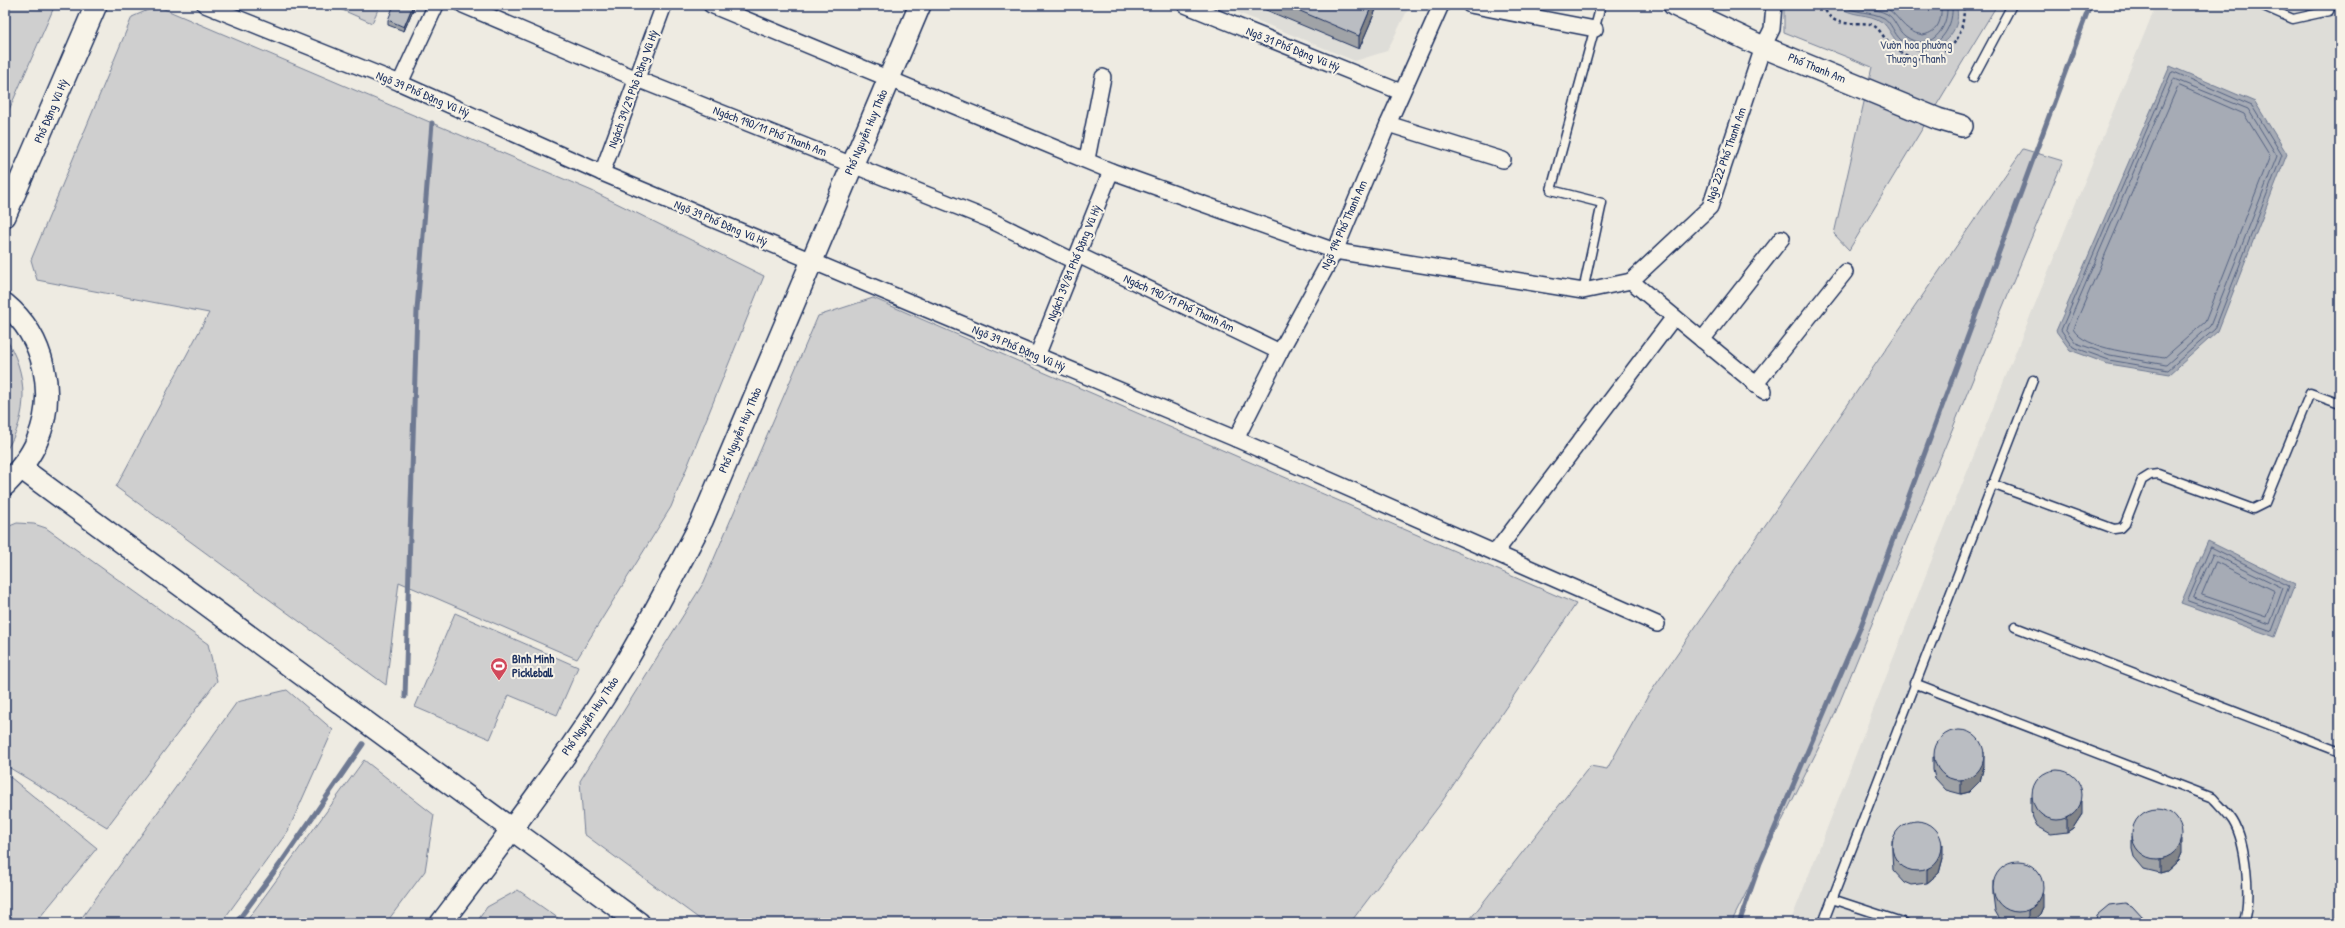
<svg xmlns="http://www.w3.org/2000/svg" width="2345" height="928" font-family="'Patrick Hand',sans-serif">
  <style>
    .built { fill: #deddd8 }
    .green { fill: #cfcfcf; stroke: #757f96 }
    .water { fill: #a6abb5; stroke: #6e7992 }
    .lines { fill: none; stroke-linecap: round; stroke-linejoin: round }
    .shore { stroke: #536181; stroke-width: 1 }
    .stream { stroke: #6e7992; stroke-width: 5 }
    .lane-casing { stroke: #1b2f5e; stroke-width: 11 }
    .street-casing { stroke: #1b2f5e; stroke-width: 18 }
    .secondary-casing { stroke: #1b2f5e; stroke-width: 24 }
    .path { stroke: #1b2f5e; stroke-width: 2.5; stroke-dasharray: 3 3; stroke-linecap: butt }
    .lane { stroke: #f7f3e8; stroke-width: 8 }
    .street { stroke: #f7f3e8; stroke-width: 15 }
    .secondary { stroke: #f7f3e8; stroke-width: 21 }
    .wall { fill: #a0a3a7; stroke: #1b2f5e }
    .shaded-wall { fill: #828488; stroke: #1b2f5e }
    .building { fill: #babdc2; stroke: #1b2f5e }
    .labels { text-anchor: middle; stroke-width: 4; stroke-linejoin: round; paint-order: stroke }
    .park-label { font-size: 12px; fill: #3f4f75; stroke: #f7f3e8 }
    .street-label { font-size: 12px; fill: #1b2f5e; stroke: #f7f3e8 }
    .poi-label { font-size: 12px; font-weight: bold; fill: #1b2f5e; stroke: #f7f3e8; text-anchor: start }
  </style>
  <rect width="100%" height="100%" fill="#eeebe2"/>
  <filter id="ink" filterUnits="userSpaceOnUse"><feTurbulence type="fractalNoise" baseFrequency=".025" numOctaves="2"/><feDisplacementMap in="SourceGraphic" scale="8" xChannelSelector="R" yChannelSelector="G"/><feConvolveMatrix kernelMatrix="1 2 1 2 8 2 1 2 1" color-interpolation-filters="sRGB"/></filter>
  <g filter="url(#ink)">
    <g class="built">
      <path d="M1220,5H1410L1387,51L1355,61Z"/>
      <path d="M2156,5H2340V923H1790L1934,554Z"/>
    </g>
    <g class="green">
      <path d="M5,5H55L5,119Z"/>
      <path d="M331,5H380L372,23Z"/>
      <path d="M1784,5H1997L1849,250L1834,234L1872,67L1784,32Z"/>
      <path d="M157,6L592,191L764,276L671,507L577,659L399,582L386,685L116,487L209,313L37,280L31,260L132,17Z"/>
      <path d="M2023,149L2063,161L1831,723L1731,923H1467L1590,766L1607,769L1648,696Z"/>
      <path d="M873,298L1576,604L1439,806L1350,923H705L584,834L580,781L704,582L818,316Z"/>
      <path d="M5,337C28,373 30,415 5,452Z"/>
      <path d="M17,523L34,524L46,528L208,644L217,681L107,827L5,765V528Z"/>
      <path d="M455,613L578,667L557,715L509,695L490,739L415,707Z"/>
      <path d="M287,690L333,730L288,831L221,923H78L237,702Z"/>
      <path d="M364,760L434,815L425,871L386,923H245Z"/>
      <path d="M5,773L97,848L35,923H5Z"/>
      <path d="M518,890L565,923H476L487,907Z"/>
    </g>
    <g class="water">
      <path d="M1837,5H1956C1966,37 1926,63 1899,43C1892,38 1889,27 1882,22C1868,12 1852,18 1837,5Z"/>
      <path d="M2170,66L2255,102L2287,154L2218,331L2170,374L2108,364L2070,350L2056,331Z"/>
      <path d="M2208,541L2295,584L2275,637L2181,603Z"/>
    </g>
    <g class="lines">
      <g class="shore">
        <path d="M1843,5C1855,14 1871,11 1884,18C1891,22 1894,34 1901,40C1928,61 1955,34 1952,5"/>
        <path d="M1854,5C1864,10 1876,8 1887,14C1895,18 1897,30 1905,36C1929,54 1949,30 1947,5"/>
        <path d="M1881,5C1900,13 1901,32 1923,35C1939,32 1942,19 1941,5"/>
        <path d="M2174,72L2252,106L2282,155L2215,329L2168,370L2109,360L2073,347L2061,330L2171,73Z"/>
        <path d="M2174,79L2248,109L2277,156L2210,326L2166,365L2110,355L2076,343L2066,330Z"/>
        <path d="M2180,86L2244,114L2270,156L2205,322L2164,358C2142,354 2084,350 2073,329L2177,88Z"/>
        <path d="M2211,547L2289,586L2272,631L2188,601Z"/>
        <path d="M2213,554L2283,588L2270,624L2194,598Z"/>
        <path d="M2216,562L2275,591L2266,617L2202,595Z"/>
      </g>
      <g class="stream">
        <path d="M405,697L417,310L432,123"/>
        <path d="M236,923L283,860L363,744"/>
        <path d="M1739,923L1760,863L1861,626L2090,5"/>
      </g>
      <g class="lane-casing">
        <g id="lane">
          <path d="M2261,5L2293,19L2329,11L2331,5"/>
          <path d="M1973,78L2012,5"/>
          <path d="M1583,291L1602,203L1551,190L1601,5"/>
          <path d="M1992,484L2114,529L2121,528L2125,524L2142,480L2150,475L2158,474L2253,509L2265,503L2310,393L2340,404"/>
          <path d="M2015,627L2340,752"/>
          <path d="M1914,683L2213,798C2219,805 2228,813 2233,821C2246,842 2252,900 2243,923"/>
          <path d="M1832,899L1905,923"/>
          <path d="M1823,923L2033,380"/>
        </g>
      </g>
      <g class="street-casing">
        <g id="street">
          <path d="M205,5L400,83L602,173L1236,439L1657,624"/>
          <path d="M463,5L637,79L988,219L1074,261"/>
          <path d="M711,5L1111,171L1335,251L1583,291L1631,281"/>
          <path d="M1185,5L1401,92"/>
          <path d="M1470,5L1595,29"/>
          <path d="M400,83L436,5"/>
          <path d="M1388,124L1503,160"/>
          <path d="M1087,159L1103,77"/>
          <path d="M602,173L664,5"/>
          <path d="M1078,255L1280,352"/>
          <path d="M1631,281L1710,207L1763,47L1772,29L1774,5"/>
          <path d="M1631,281L1764,391"/>
          <path d="M1702,340L1782,238"/>
          <path d="M1037,356L1111,171"/>
          <path d="M1755,385L1845,272"/>
          <path d="M1236,439L1280,352L1335,251L1388,124L1441,5"/>
          <path d="M1495,553L1674,317"/>
        </g>
      </g>
      <g class="secondary-casing">
        <g id="secondary">
          <path d="M1674,5L1763,47L1938,119L1962,126"/>
          <path d="M5,216L96,5"/>
          <path d="M5,304C45,337 57,394 37,441C30,458 18,472 5,485"/>
          <path d="M21,468L639,923"/>
          <path d="M441,923C505,839 571,753 626,662C653,616 677,569 702,521L920,5"/>
        </g>
      </g>
      <path class="path" d="M1823,5C1832,30 1852,21 1870,24C1878,26 1882,35 1887,41C1903,58 1925,66 1946,51C1961,40 1964,23 1964,5"/>
      <use href="#lane" class="lane"/>
      <use href="#street" class="street"/>
      <use href="#secondary" class="secondary"/>
    </g>
    <g class="wall">
      <path d="M415,5L404,31L388,25V20Z"/>
      <path d="M1254,5H1378L1359,49Z"/>
      <path d="M1933,757L1984,766L1980,781L1969,792L1961,794L1946,790L1935,778L1933,770Z"/>
      <path d="M2031,797L2082,814L2073,828L2067,832L2051,834L2037,826L2033,818L2031,811Z"/>
      <path d="M2132,836L2182,853L2179,860L2167,871L2160,873L2144,869L2134,857L2132,849Z"/>
      <path d="M1892,840L1943,858L1939,873L1927,883L1911,885L1904,882L1893,870L1892,854Z"/>
      <path d="M1993,881L2043,907L2040,914L2030,923H2008L1999,918L1995,911L1993,895Z"/>
    </g>
    <g class="shaded-wall">
      <path d="M413,5H415L404,31V27Z"/>
      <path d="M1372,5H1378L1359,49V36Z"/>
      <path d="M1984,752V766L1980,781L1969,792L1961,794V780Z"/>
      <path d="M2082,801V814L2073,828L2067,832V819Z"/>
      <path d="M2182,839V853L2179,860L2167,871L2160,873V859Z"/>
      <path d="M1943,844V858L1939,873L1927,883V870Z"/>
      <path d="M2043,893V907L2040,914L2030,923H2028V911Z"/>
    </g>
    <g class="building">
      <path d="M394,5H413L404,27L388,20Z"/>
      <path d="M1286,5H1372L1359,36Z"/>
      <circle cx="1959" cy="755" r="25"/>
      <circle cx="2057" cy="795" r="25"/>
      <circle cx="2157" cy="834" r="25"/>
      <circle cx="1917" cy="846" r="25"/>
      <circle cx="2018" cy="887" r="25"/>
      <path d="M2125,903L2132,906L2143,918V923H2095L2097,915L2109,905Z"/>
    </g>
  </g>
  <defs>
    <g id="stadium-pin" transform="scale(0.9)"><path d="M0 17L-7.5 6A9.5 9.5 0 1 1 7.5 6Z" fill="#d1495b" stroke="#f7f3e8"/><path d="M0-5a6.5 5 0 1 0 0 10a6.5 5 0 1 0 0-10ZM-3.5-1.8h7v3.6h-7Z" fill="#fff"/></g>
  </defs>
  <g fill-rule="evenodd">
    <use href="#stadium-pin" x="499" y="666"/>
  </g>
  <g class="labels">
    <g class="park-label">
      <text x="1916" y="49">Vườn hoa phường<tspan x="1916" dy="14">Thượng Thanh</tspan></text>
    </g>
    <g class="street-label">
      <text transform="translate(1293 49) rotate(22)" y="4">Ngõ 31 Phố Đặng Vũ Hỷ</text>
      <text transform="translate(1817 68) rotate(22)" y="4">Phố Thanh Am</text>
      <text transform="translate(633 89) rotate(-70)" y="4">Ngách 39/29 Phô Đặng Vũ Hỷ</text>
      <text transform="translate(423 94) rotate(23)" y="4">Ngõ 39 Phố Đặng Vũ Hỷ</text>
      <text transform="translate(51 111) rotate(-67)" y="4">Phố Đặng Vũ Hỷ</text>
      <text transform="translate(770 131) rotate(21)" y="4">Ngách 190/11 Phố Thanh Am</text>
      <text transform="translate(866 132) rotate(-67)" y="4">Phố Nguyễn Huy Thảo</text>
      <text transform="translate(1726 155) rotate(-71)" y="4">Ngõ 222 Phố Thanh Am</text>
      <text transform="translate(721 223) rotate(23)" y="4">Ngõ 39 Phố Đặng Vũ Hỷ</text>
      <text transform="translate(1344 225) rotate(-66)" y="4">Ngõ 194 Phố Thanh Am</text>
      <text transform="translate(1074 263) rotate(-68)" y="4">Ngách 39/81 Phố Đặng Vũ Hỷ</text>
      <text transform="translate(1179 303) rotate(25)" y="4">Ngách 190/11 Phố Thanh Am</text>
      <text transform="translate(1019 348) rotate(23)" y="4">Ngõ 39 Phố Đặng Vũ Hỷ</text>
      <text transform="translate(740 430) rotate(-67)" y="4">Phố Nguyễn Huy Thảo</text>
      <text transform="translate(590 716) rotate(-56)" y="4">Phố Nguyễn Huy Thảo</text>
    </g>
    <g class="poi-label">
      <text x="512" y="663">Bình Minh<tspan x="512" dy="14">Pickleball</tspan></text>
    </g>
  </g>
  <rect width="2345" height="928" fill="none" stroke="#f7f3e8" stroke-width="20"/>
  <rect x="10" y="10" width="2325" height="908" fill="none" stroke="#1b2f5e" stroke-width="1.5" filter="url(#ink)"/>
</svg>
